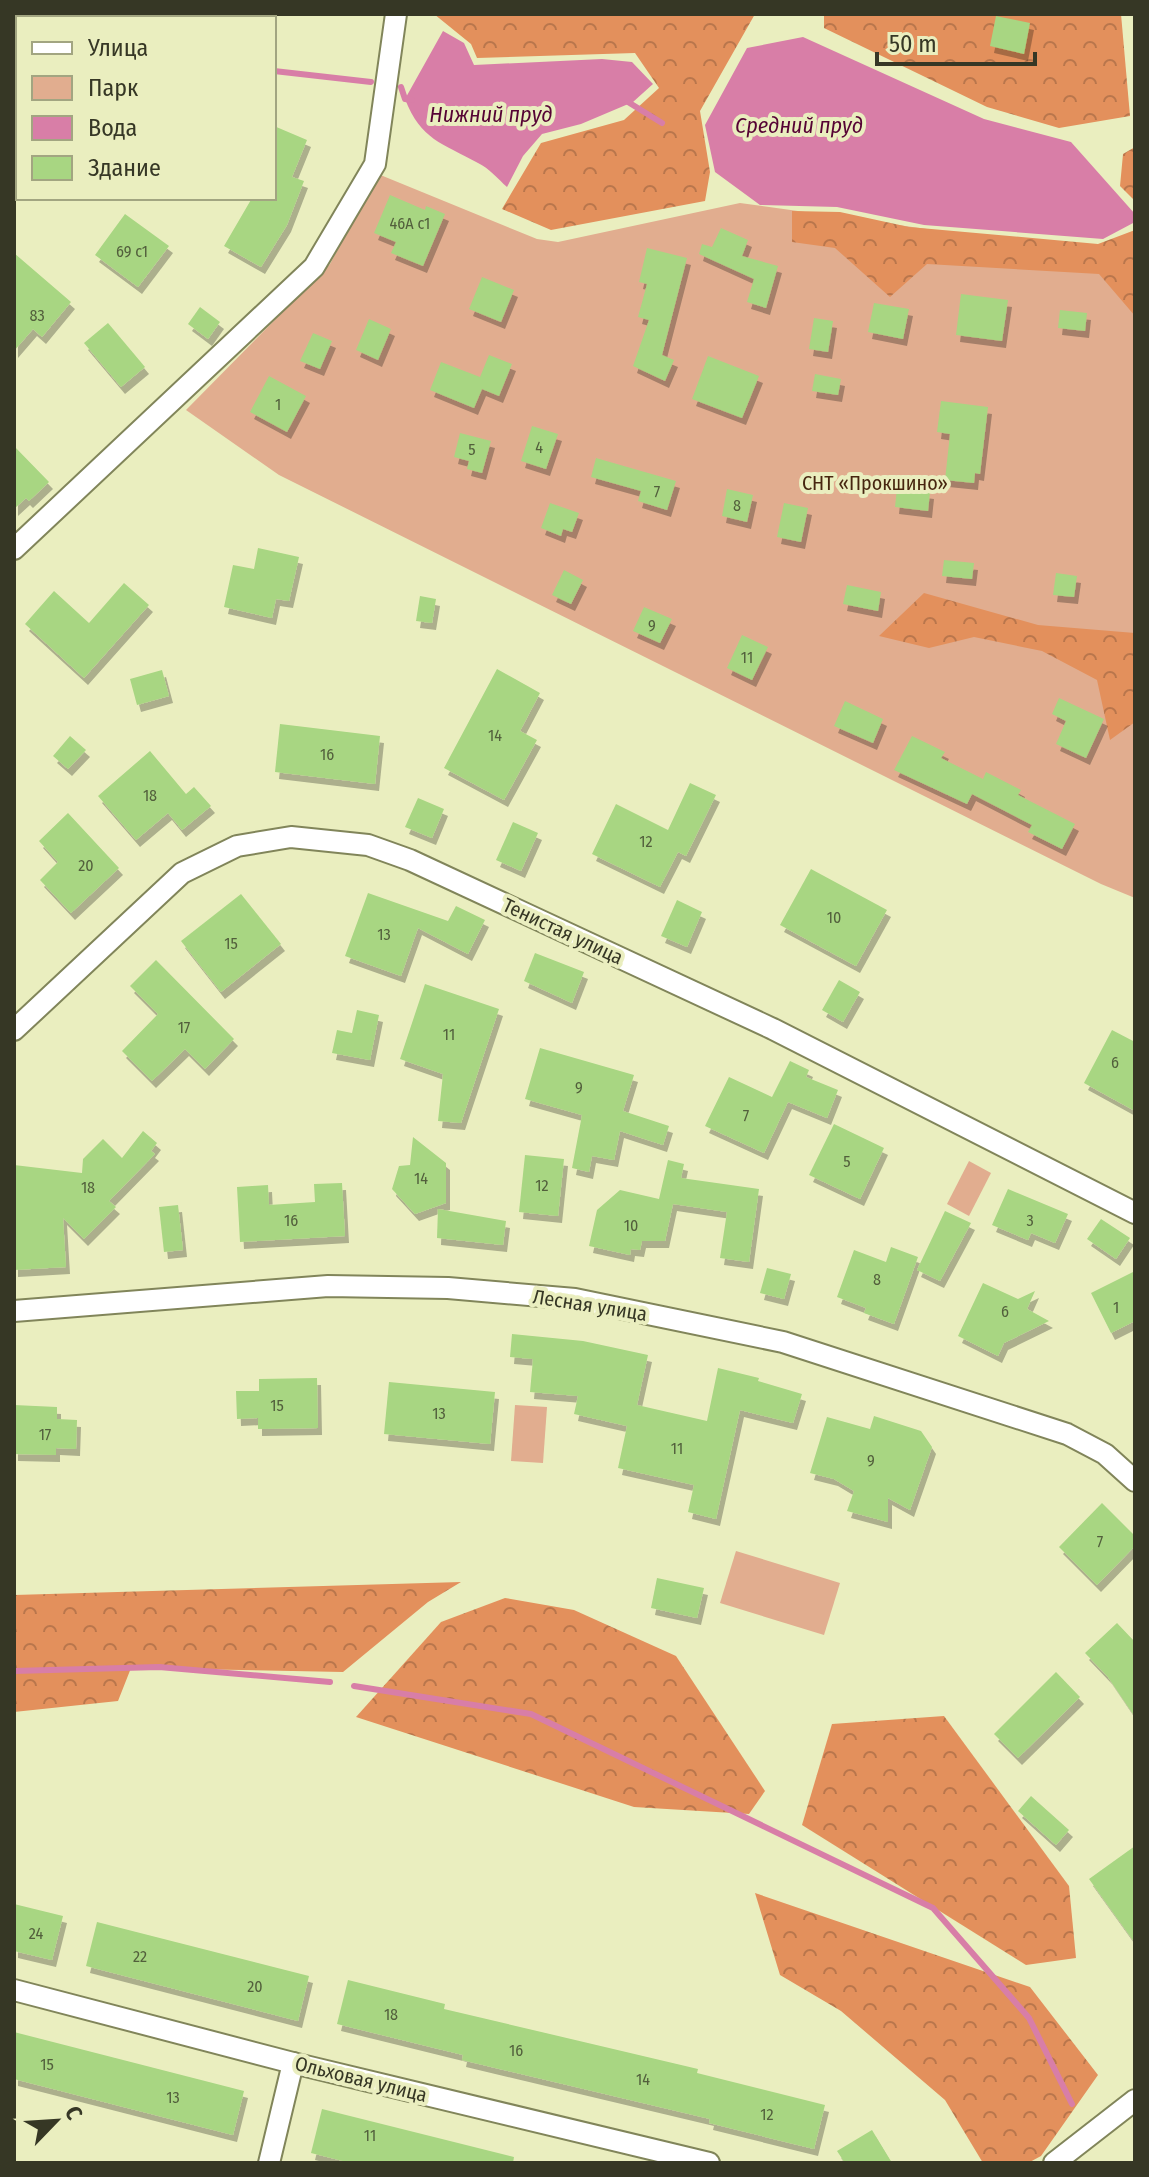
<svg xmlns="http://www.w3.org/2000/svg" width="1149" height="2177" font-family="'Fira Sans Condensed',sans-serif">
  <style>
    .green { fill: #e1ad8f }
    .forest { fill: url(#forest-crowns) }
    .water { fill: #d87ea7 }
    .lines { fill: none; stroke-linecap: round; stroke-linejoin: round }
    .stream { stroke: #d87ea7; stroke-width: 6 }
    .building { fill: #a8d682; filter: url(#shadow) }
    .minor-casing { stroke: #81855a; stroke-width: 24 }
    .minor { stroke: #fff; stroke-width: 20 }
    .labels { text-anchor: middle; stroke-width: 8; stroke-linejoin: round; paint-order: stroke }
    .number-label { font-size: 16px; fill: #525f3c }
    .park-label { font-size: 20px; fill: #472610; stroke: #eaeebf }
    .street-label { font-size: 20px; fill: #363725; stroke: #eaeebf }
    .water-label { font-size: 22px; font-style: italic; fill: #560334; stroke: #eaeebf }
  </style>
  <defs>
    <pattern id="forest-crowns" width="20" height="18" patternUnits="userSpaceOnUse" patternTransform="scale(2)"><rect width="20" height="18" fill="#e3905c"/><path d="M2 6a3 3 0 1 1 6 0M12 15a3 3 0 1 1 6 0" fill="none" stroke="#b9764c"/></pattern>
    <filter id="shadow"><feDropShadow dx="4" dy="7" stdDeviation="0" flood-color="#0004"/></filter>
  </defs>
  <rect width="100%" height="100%" fill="#eaeebf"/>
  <g class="green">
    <path d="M378,174L537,239L558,242L740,203L1135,258V898L1101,884L279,475L186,410L330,264Z"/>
    <path d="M969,1161L991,1173L969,1216L947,1204Z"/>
    <path d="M515,1405L547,1407L543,1463L511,1461Z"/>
    <path d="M736,1551L840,1583L824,1635L720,1603Z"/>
  </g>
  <g class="forest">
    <path d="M434,14H755L700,111L710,172L705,201L551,230L502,209L541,143L624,120L659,88L635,53L477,58L471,44Z"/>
    <path d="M824,14H1121L1130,116L1059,128L987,107L824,28Z"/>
    <path d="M1135,147V201L1120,186L1123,154Z"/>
    <path d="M792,211L840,212L909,227L1098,244L1135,230V316L1099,274L927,264L890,297L835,248L792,242Z"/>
    <path d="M924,593L1038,625L1135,633V722L1110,740L1097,680L1042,651L974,637L929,648L879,636Z"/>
    <path d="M461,1582L428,1602L343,1672L131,1668L118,1701L14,1712V1595Z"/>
    <path d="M505,1598L574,1610L676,1656L765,1791L749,1814L634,1807L356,1717L441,1622Z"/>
    <path d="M944,1716L1069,1886L1076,1958L1026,1965L802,1825L832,1724Z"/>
    <path d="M755,1893L1030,1987L1098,2075L1041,2156L1028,2163H983L945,2100L841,2011L780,1975Z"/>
  </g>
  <g class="water">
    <path d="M443,31L464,43L474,65L602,59L632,62L653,84L633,102L581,124L542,134L523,156L507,187C498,179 489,168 478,163C442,143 421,140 405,99Z"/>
    <path d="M803,37L984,119L1071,142L1135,214V222L1103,239L924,225L837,207L760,205L715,172L705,125L747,48Z"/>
  </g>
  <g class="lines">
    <g class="stream">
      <path d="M14,60H18"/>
      <path d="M274,71L371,82"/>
      <path d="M401,87L405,99L412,100"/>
      <path d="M628,102L662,123"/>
      <path d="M14,1671L159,1667L330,1682"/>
      <path d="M354,1686L531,1714L933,1908L1029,2018L1072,2104"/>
    </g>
  </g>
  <g class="building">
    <path d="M996,16L1030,23L1024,54L990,46Z"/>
    <path d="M274,126L307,140L292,177L304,181L287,225L261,267L224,246L252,198H274Z"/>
    <path d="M390,195L425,210L426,206L445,214L423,266L391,253L396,242L374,233Z"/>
    <path d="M125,214L169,246L138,287L95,255Z"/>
    <path d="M721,228L748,240L742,256L778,266L766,308L747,302L754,279L699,254L702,244L712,247Z"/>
    <path d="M647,248L687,258L662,355L674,360L665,381L633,366L649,320L638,317L647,284L639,282Z"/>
    <path d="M14,253L71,302L42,337L33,329L14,351Z"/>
    <path d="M482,277L514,290L501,322L469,309Z"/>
    <path d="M961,294L1008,300L1002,341L956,335Z"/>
    <path d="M874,303L909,309L903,339L868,332Z"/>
    <path d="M200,307L220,322L208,339L188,324Z"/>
    <path d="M1060,310L1087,313L1085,331L1058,328Z"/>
    <path d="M814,318L833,321L828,352L809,349Z"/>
    <path d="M369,319L391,329L378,360L356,350Z"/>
    <path d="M108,323L145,367L121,387L84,343Z"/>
    <path d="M313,333L332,341L320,369L300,361Z"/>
    <path d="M489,355L512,364L499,396L482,389L474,408L430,390L441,362L480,377Z"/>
    <path d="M708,356L759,376L742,418L692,399Z"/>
    <path d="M815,374L841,379L838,395L812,391Z"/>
    <path d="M269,376L306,396L287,432L250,412Z"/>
    <path d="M941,401L988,407L980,474L975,473L974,483L945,480L950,434L937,432Z"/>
    <path d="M532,426L558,434L546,469L521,461Z"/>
    <path d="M460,433L491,441L482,473L467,469L469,461L454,457Z"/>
    <path d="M14,446L49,482L29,501L26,498L14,509Z"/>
    <path d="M596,458L676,481L667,510L638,501L641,491L591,477Z"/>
    <path d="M897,488L930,492L928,511L895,507Z"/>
    <path d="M727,489L753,495L747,522L722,516Z"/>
    <path d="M550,503L579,513L572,532L563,529L561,536L541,528Z"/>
    <path d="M784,503L808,508L801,542L777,537Z"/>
    <path d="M258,548L299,557L289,601L276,599L272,618L224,607L233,565L254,569Z"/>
    <path d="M944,560L974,563L972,579L942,576Z"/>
    <path d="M564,570L583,580L571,604L552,595Z"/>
    <path d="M1056,573L1077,576L1074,597L1053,595Z"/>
    <path d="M124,583L149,605L84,678L25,624L54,591L89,623Z"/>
    <path d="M847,585L881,592L878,611L843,604Z"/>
    <path d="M420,596L436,599L432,623L416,621Z"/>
    <path d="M644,607L672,619L660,643L633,631Z"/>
    <path d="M742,635L768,647L752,680L727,668Z"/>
    <path d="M497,669L540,693L520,731L537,740L504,800L444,768Z"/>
    <path d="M162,670L169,696L137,705L130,679Z"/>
    <path d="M1059,698L1104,719L1086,758L1056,744L1066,721L1052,714Z"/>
    <path d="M845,701L883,719L873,743L834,726Z"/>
    <path d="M280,724L380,736L375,784L275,772Z"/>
    <path d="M70,736L86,750L68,769L53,756Z"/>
    <path d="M912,736L945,752L941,758L983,779L986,772L1021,790L1018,795L1075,824L1062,849L1028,832L1032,825L972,794L967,804L894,770Z"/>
    <path d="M150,751L186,794L194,787L211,806L182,830L168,813L136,840L98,796Z"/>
    <path d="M690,783L716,795L686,856L678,852L660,887L592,854L616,804L668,830Z"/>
    <path d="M418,798L444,809L432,838L405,827Z"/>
    <path d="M68,813L119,868L71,913L40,880L58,862L39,841Z"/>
    <path d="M513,822L538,833L521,871L496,860Z"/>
    <path d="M811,869L887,910L856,966L780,925Z"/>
    <path d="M368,893L448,921L456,906L485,920L468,954L418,928L401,976L345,956Z"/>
    <path d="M241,894L281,944L221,992L181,941Z"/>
    <path d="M677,900L702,912L687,947L661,936Z"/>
    <path d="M535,953L584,972L572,1003L524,981Z"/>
    <path d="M156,960L234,1039L205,1069L185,1049L152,1081L122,1051L158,1014L130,986Z"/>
    <path d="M839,980L860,992L843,1022L822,1010Z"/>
    <path d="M425,984L499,1009L461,1123L438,1121L443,1074L400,1059Z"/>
    <path d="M357,1010L379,1015L370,1060L332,1053L337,1030L352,1033Z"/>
    <path d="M1112,1030L1135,1042V1111L1084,1083Z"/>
    <path d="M540,1048L634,1075L623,1111L669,1126L663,1145L620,1131L614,1160L592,1156L589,1172L572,1168L582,1115L525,1099Z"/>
    <path d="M790,1061L809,1070L806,1077L838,1090L827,1118L788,1102L764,1153L705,1126L729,1077L772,1097Z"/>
    <path d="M834,1124L884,1148L860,1199L809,1175Z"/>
    <path d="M143,1131L157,1143L151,1151L155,1154L109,1201L116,1207L84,1239L63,1218L66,1267L14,1270V1165L82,1173L83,1159L103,1139L122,1158Z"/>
    <path d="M413,1137L446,1163V1203L415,1214L392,1189L399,1166L410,1165Z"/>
    <path d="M525,1155L564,1159L558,1216L519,1212Z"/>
    <path d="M668,1160L684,1164L681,1178L759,1189L749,1262L720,1258L727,1212L673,1204L665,1241H642L640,1250L631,1249L630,1255L589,1246L597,1210L620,1190L659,1199Z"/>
    <path d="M342,1183L345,1236L240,1242L237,1187L268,1185L269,1205L315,1202L314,1184Z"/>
    <path d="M1008,1189L1068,1214L1055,1243L1031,1233L1028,1240L992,1225Z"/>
    <path d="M178,1205L183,1250L164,1252L159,1207Z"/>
    <path d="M438,1209L506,1221L503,1245L437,1238Z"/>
    <path d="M945,1211L971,1223L940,1281L917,1270Z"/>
    <path d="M1101,1219L1130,1238L1116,1259L1087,1239Z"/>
    <path d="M891,1247L918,1257L894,1324L864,1313L866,1308L837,1297L854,1250L886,1262Z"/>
    <path d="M767,1268L791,1274L784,1299L760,1293Z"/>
    <path d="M1135,1271V1321L1111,1333L1091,1293Z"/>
    <path d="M983,1283L1018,1299L1035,1291L1027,1309L1049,1321L1004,1343L998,1356L958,1336Z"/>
    <path d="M512,1334L583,1341L648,1355L637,1405L707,1421L718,1368L759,1378L758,1381L802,1394L793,1423L740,1410L716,1519L688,1512L694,1485L618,1468L627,1426L574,1414L578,1396L530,1392L533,1359L510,1357Z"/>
    <path d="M317,1378L318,1428L258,1429V1418L237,1419L236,1391H259V1379Z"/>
    <path d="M389,1382L495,1392L490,1444L384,1434Z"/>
    <path d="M14,1405L57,1407V1419L77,1420L76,1449L56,1448V1455L14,1454Z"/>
    <path d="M874,1416L921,1431L932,1447L910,1510L888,1498V1522L847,1511L854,1491L834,1479L810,1473L827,1417L870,1429Z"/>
    <path d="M1102,1503L1135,1536V1546L1097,1585L1059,1547Z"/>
    <path d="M657,1578L704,1588L697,1618L651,1608Z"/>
    <path d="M1117,1623L1135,1642V1717L1108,1677L1085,1653Z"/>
    <path d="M1056,1672L1080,1697L1018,1758L994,1734Z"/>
    <path d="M1031,1796L1069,1830L1056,1845L1018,1811Z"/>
    <path d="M1135,1846V1943L1089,1879Z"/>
    <path d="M14,1904L63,1916L52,1960L14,1951Z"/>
    <path d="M97,1922L309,1976L298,2021L86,1966Z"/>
    <path d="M348,1980L445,2004L444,2009L698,2069L697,2073L825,2105L814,2149L709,2123L710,2119L462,2060L463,2055L337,2024Z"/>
    <path d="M14,2032L244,2091L233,2135L14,2079Z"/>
    <path d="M322,2109L514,2157L513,2163H351L311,2153Z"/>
    <path d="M872,2130L892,2163H845L837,2151Z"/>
  </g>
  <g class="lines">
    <g class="minor-casing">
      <g id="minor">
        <path d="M14,549L314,267L375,164L396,14"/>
        <path d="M14,1030L182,873L237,846L291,837L368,845L410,860L773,1029L1135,1213"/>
        <path d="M14,1311L328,1286L448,1288L575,1299L783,1342L1067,1434L1105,1454L1135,1481"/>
        <path d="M14,1990L293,2063L709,2163"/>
        <path d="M269,2163L293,2063"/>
        <path d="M1054,2163L1135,2100"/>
      </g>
    </g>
    <use href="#minor" class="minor"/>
  </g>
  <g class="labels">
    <g class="number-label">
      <text x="410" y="229">46А с1</text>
      <text x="132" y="257">69 с1</text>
      <text x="37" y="321">83</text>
      <text x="278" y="410">1</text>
      <text x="539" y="453">4</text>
      <text x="472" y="455">5</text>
      <text x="657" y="497">7</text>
      <text x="737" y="511">8</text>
      <text x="652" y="631">9</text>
      <text x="747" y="663">11</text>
      <text x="495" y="741">14</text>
      <text x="327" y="760">16</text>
      <text x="150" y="801">18</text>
      <text x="646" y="847">12</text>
      <text x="86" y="871">20</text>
      <text x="834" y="923">10</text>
      <text x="384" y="940">13</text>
      <text x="231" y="949">15</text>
      <text x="184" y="1033">17</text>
      <text x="449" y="1040">11</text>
      <text x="1115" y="1068">6</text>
      <text x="579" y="1093">9</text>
      <text x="746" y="1121">7</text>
      <text x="847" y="1167">5</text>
      <text x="421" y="1184">14</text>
      <text x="542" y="1191">12</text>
      <text x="88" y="1193">18</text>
      <text x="291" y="1226">16</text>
      <text x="1030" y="1226">3</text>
      <text x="631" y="1231">10</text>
      <text x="877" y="1285">8</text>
      <text x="1116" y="1313">1</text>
      <text x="1005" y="1317">6</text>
      <text x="277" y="1411">15</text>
      <text x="439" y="1419">13</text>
      <text x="45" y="1440">17</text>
      <text x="677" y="1454">11</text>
      <text x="871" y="1466">9</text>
      <text x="1100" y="1547">7</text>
      <text x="36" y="1939">24</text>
      <text x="140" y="1962">22</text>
      <text x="255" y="1992">20</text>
      <text x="391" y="2020">18</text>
      <text x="516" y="2056">16</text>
      <text x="47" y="2070">15</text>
      <text x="643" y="2085">14</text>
      <text x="173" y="2103">13</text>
      <text x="767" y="2120">12</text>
      <text x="370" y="2141">11</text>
    </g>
    <g class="park-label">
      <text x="875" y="490">СНТ «Прокшино»</text>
    </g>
    <g class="street-label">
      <text transform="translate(563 931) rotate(25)" y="7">Тенистая улица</text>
      <text transform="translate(590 1305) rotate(9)" y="7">Лесная улица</text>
      <text transform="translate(361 2079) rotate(14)" y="7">Ольховая улица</text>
    </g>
    <g class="water-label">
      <text x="491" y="122">Нижний пруд</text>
      <text x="799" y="133">Средний пруд</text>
    </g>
  </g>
  <rect width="1149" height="2177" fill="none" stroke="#363725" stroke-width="32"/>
  <rect x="16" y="16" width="260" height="184" fill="#eaeebf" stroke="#a2a581" stroke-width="2"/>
  <rect x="32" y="42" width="40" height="12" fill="#ffffff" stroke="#a2a581" stroke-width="2"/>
  <text x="88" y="56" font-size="24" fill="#363725">Улица</text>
  <rect x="32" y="76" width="40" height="24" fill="#e1ad8f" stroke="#a2a581" stroke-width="2"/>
  <text x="88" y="96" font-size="24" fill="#363725">Парк</text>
  <rect x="32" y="116" width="40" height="24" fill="#d87ea7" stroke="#a2a581" stroke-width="2"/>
  <text x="88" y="136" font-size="24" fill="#363725">Вода</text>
  <rect x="32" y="156" width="40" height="24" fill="#a8d682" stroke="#a2a581" stroke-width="2"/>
  <text x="88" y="176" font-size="24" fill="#363725">Здание</text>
  <g transform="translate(56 2121) rotate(65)" stroke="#eaeebf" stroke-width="6" paint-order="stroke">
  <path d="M0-6L14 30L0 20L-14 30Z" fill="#363725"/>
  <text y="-12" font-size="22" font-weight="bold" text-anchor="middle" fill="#363725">С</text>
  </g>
  <path d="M877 52v12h158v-12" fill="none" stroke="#363725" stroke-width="4"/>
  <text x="889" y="52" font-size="24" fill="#363725" stroke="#eaeebf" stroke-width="6" paint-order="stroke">50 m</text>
</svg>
